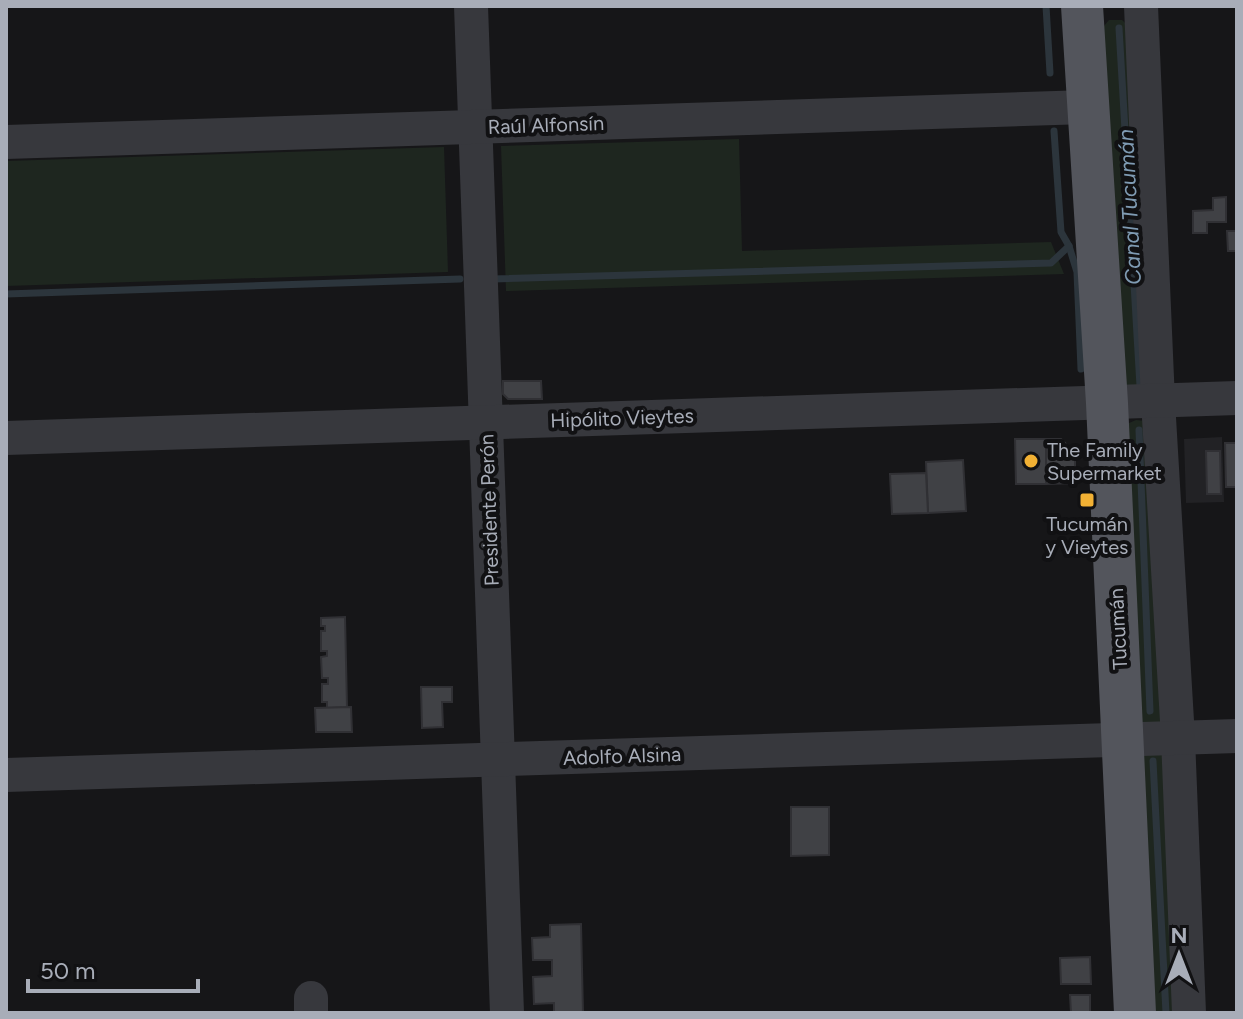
<svg xmlns="http://www.w3.org/2000/svg" width="1243" height="1019" font-family="Figtree,sans-serif">
  <style>
    .built { fill: #222225 }
    .green { fill: #1e261f }
    .lines { fill: none; stroke-linecap: round; stroke-linejoin: round }
    .stream { stroke: #2c353c; stroke-width: 7 }
    .building { fill: #404145; stroke: #303034; stroke-width: 2 }
    .minor { stroke: #37383d; stroke-width: 34 }
    .major { stroke: #53555c; stroke-width: 42 }
    .poi-dot { fill: #f2b134; stroke: #111113; stroke-width: 3 }
    .labels { text-anchor: middle; stroke-width: 8; stroke-linejoin: round; paint-order: stroke }
    .street-label { font-size: 20px; fill: #a8adb8; stroke: #111113 }
    .poi-label { font-size: 20px; fill: #a8adb8; stroke: #111113; text-anchor: start }
    .water-label { font-size: 22px; font-style: italic; fill: #7f9bb3; stroke: #111113 }
  </style>
  <rect width="100%" height="100%" fill="#161618"/>
  <path class="built" d="M1222,437L1224,502L1186,503L1184,439Z"/>
  <g class="green">
    <path d="M1109,20H1122L1134,31L1152,378L1126,395L1099,32Z"/>
    <path d="M739,139L742,251L1051,242L1064,274L506,291L501,146Z"/>
    <path d="M444,147L448,272L6,286V161Z"/>
    <path d="M1136,420L1146,421L1164,723L1138,722L1122,432L1129,423Z"/>
    <path d="M1147,751L1165,755L1178,1013H1146L1139,758Z"/>
  </g>
  <g class="lines">
    <g class="stream">
      <path d="M1046,6L1050,73"/>
      <path d="M1119,28L1140,386"/>
      <path d="M1054,131L1061,232L1069,246L1077,272L1081,369"/>
      <path d="M493,279L1051,263L1069,246"/>
      <path d="M6,294L460,279"/>
      <path d="M1139,430L1150,711"/>
      <path d="M1153,761L1166,1013"/>
    </g>
  </g>
  <g class="building">
    <path d="M1226,197V222H1207V233H1193V211L1213,210V198Z"/>
    <path d="M1227,231H1237V251H1228Z"/>
    <path d="M503,381H541L542,399H508L503,394Z"/>
    <path d="M1015,439H1046V484H1016Z"/>
    <path d="M1046,439H1061L1075,453V483L1046,484Z"/>
    <path d="M1225,443H1237V487H1226Z"/>
    <path d="M1206,451H1220L1221,494H1207Z"/>
    <path d="M963,460L966,511L928,513L926,462Z"/>
    <path d="M926,473L928,513L892,514L890,474Z"/>
    <path d="M345,617L347,707L327,708V702H322V684H328V678H322L321,657L327,656V651H321V631H325V626H321V618Z"/>
    <path d="M421,687H452V702H442L443,727L422,728Z"/>
    <path d="M351,707L352,732H316L315,708Z"/>
    <path d="M791,807H829V855L791,856Z"/>
    <path d="M581,924L583,1013H554V1003L534,1004L533,977L552,976V960H533L532,938L550,937V925Z"/>
    <path d="M1090,957L1091,984H1061L1060,958Z"/>
    <path d="M1070,995H1090V1013H1071Z"/>
  </g>
  <g class="lines">
    <g class="minor">
      <path d="M471,6L507,1013"/>
      <path d="M1141,6L1158,401L1178,738L1189,1013"/>
      <path d="M6,142L1087,107"/>
      <path d="M6,438L1237,398"/>
      <path d="M6,775L1237,736"/>
      <path d="M311,998V1013"/>
    </g>
    <path class="major" d="M1082,6L1107,403L1135,1013"/>
  </g>
  <g class="poi-dot">
    <circle cx="1031" cy="461" r="8"/>
    <rect x="1079" y="492" width="16" height="16" rx="4"/>
  </g>
  <g class="labels">
    <g class="street-label">
      <text transform="translate(546 125) rotate(-2)" y="7">Raúl Alfonsín</text>
      <text transform="translate(622 418) rotate(-2)" y="7">Hipólito Vieytes</text>
      <text transform="translate(489 510) rotate(-92)" y="7">Presidente Perón</text>
      <text transform="translate(1118 629) rotate(-93)" y="7">Tucumán</text>
      <text transform="translate(622 756) rotate(-2)" y="7">Adolfo Alsina</text>
    </g>
    <g class="poi-label">
      <text x="1047" y="457">The Family<tspan x="1047" dy="23">Supermarket</tspan></text>
      <text x="1087" y="531" text-anchor="middle">Tucumán<tspan x="1087" dy="23">y Vieytes</tspan></text>
    </g>
    <g class="water-label">
      <text transform="translate(1129 207) rotate(-93)" y="8">Canal Tucumán</text>
    </g>
  </g>
  <rect width="1243" height="1019" fill="none" stroke="#a8adb8" stroke-width="16"/>
  <g transform="translate(1179 955)" stroke="#111113" stroke-width="6" paint-order="stroke">
  <path d="M0-6L14 30L0 20L-14 30Z" fill="#a8adb8"/>
  <text y="-12" font-size="22" font-weight="bold" text-anchor="middle" fill="#a8adb8">N</text>
  </g>
  <path d="M28 979v12h170v-12" fill="none" stroke="#a8adb8" stroke-width="4"/>
  <text x="40" y="979" font-size="24" fill="#a8adb8" stroke="#111113" stroke-width="6" paint-order="stroke">50 m</text>
</svg>
